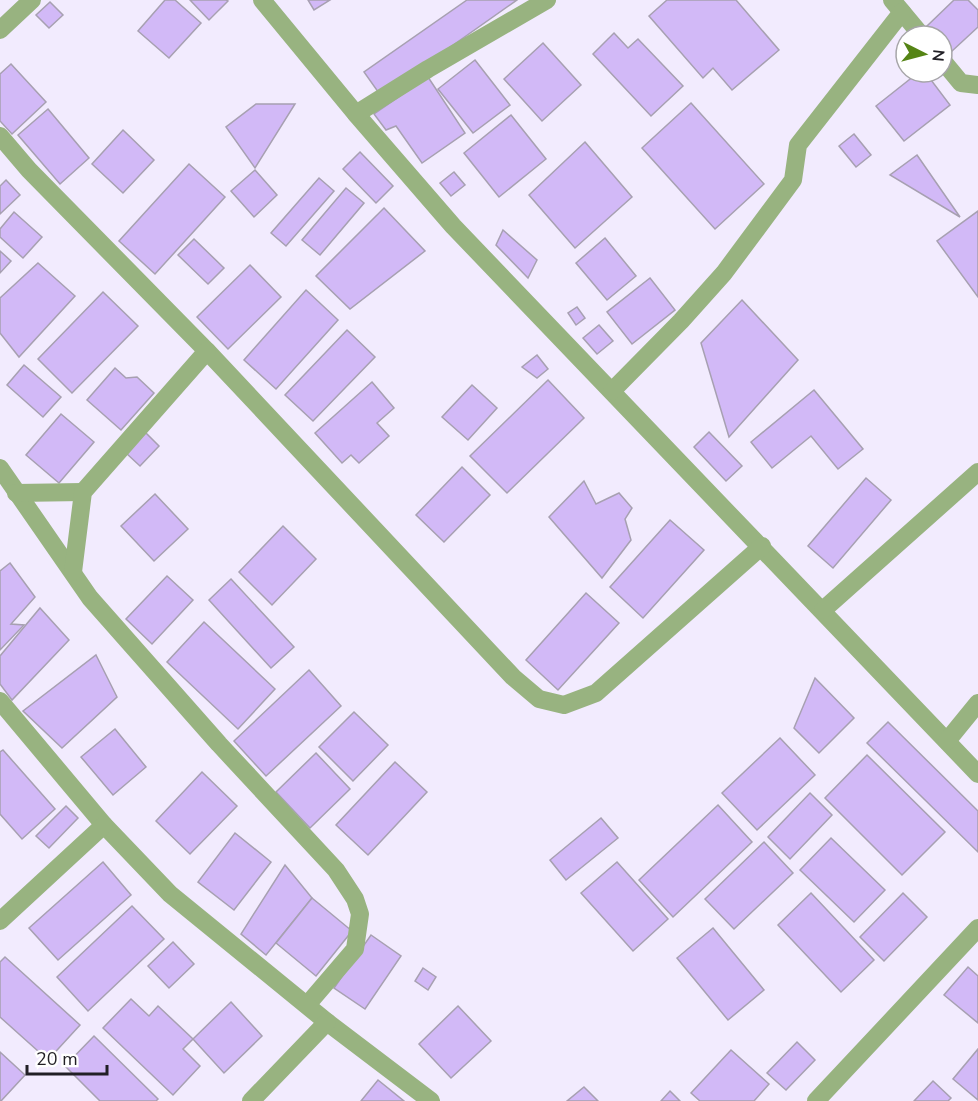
<svg xmlns="http://www.w3.org/2000/svg" width="978" height="1101" font-family="'Nunito Sans',sans-serif">
  <style>
    .building { fill: #d2b9f7; stroke: #a7a0b1; stroke-width: 1.5 }
    .lines { fill: none; stroke-linecap: round; stroke-linejoin: round }
    .minor { stroke: #98b380; stroke-width: 18 }
  </style>
  <rect width="100%" height="100%" fill="#f2ebfe"/>
  <g class="building">
    <path d="M165,0H175L201,23L169,58L138,31Z"/>
    <path d="M190,0H226L228,1L209,20Z"/>
    <path d="M308,0H330L314,10Z"/>
    <path d="M467,0H517L381,96L364,72Z"/>
    <path d="M667,0H736L779,50L732,90L713,68L703,78L649,16Z"/>
    <path d="M954,0H968L978,10V27L951,52L942,42V36H937L927,26Z"/>
    <path d="M50,2L63,15L49,28L36,15Z"/>
    <path d="M614,33L628,48L638,39L683,86L651,116L593,54Z"/>
    <path d="M543,43L581,85L542,121L504,79Z"/>
    <path d="M475,60L510,105L473,133L438,89Z"/>
    <path d="M11,64L46,102L12,134L0,121V74Z"/>
    <path d="M919,72H925L950,105L904,141L876,106Z"/>
    <path d="M428,77L465,133L422,163L396,126L386,130L374,114Z"/>
    <path d="M691,103L764,184L715,229L642,148Z"/>
    <path d="M256,104H295L255,168L226,127Z"/>
    <path d="M48,109L89,158L60,184L18,135Z"/>
    <path d="M511,115L546,159L499,197L464,153Z"/>
    <path d="M123,130L154,160L123,193L92,164Z"/>
    <path d="M854,134L871,155L856,167L839,146Z"/>
    <path d="M585,142L632,197L575,248L529,195Z"/>
    <path d="M360,152L393,186L376,203L343,169Z"/>
    <path d="M917,155L960,217L890,175Z"/>
    <path d="M189,164L225,197L155,274L119,241Z"/>
    <path d="M255,170L277,195L254,217L231,191Z"/>
    <path d="M454,172L465,185L451,196L440,183Z"/>
    <path d="M319,178L334,191L286,246L271,233Z"/>
    <path d="M6,180L20,195L0,214V186Z"/>
    <path d="M346,188L364,203L320,255L302,240Z"/>
    <path d="M384,208L425,251L350,309L316,276Z"/>
    <path d="M978,211V297L937,241Z"/>
    <path d="M14,212L42,237L23,258L0,237V229Z"/>
    <path d="M503,230L537,260L528,278L496,245Z"/>
    <path d="M605,238L636,276L607,300L576,263Z"/>
    <path d="M194,239L224,268L208,284L178,255Z"/>
    <path d="M0,251L11,261L0,273Z"/>
    <path d="M38,263L75,296L19,357L0,333V298Z"/>
    <path d="M250,265L281,297L228,349L197,317Z"/>
    <path d="M650,278L675,310L632,344L607,312Z"/>
    <path d="M306,290L338,320L276,389L244,360Z"/>
    <path d="M103,292L138,326L72,393L38,359Z"/>
    <path d="M742,300L798,360L729,437L701,343Z"/>
    <path d="M577,307L585,318L576,325L568,313Z"/>
    <path d="M599,325L613,341L597,354L583,338Z"/>
    <path d="M347,330L375,357L313,421L285,395Z"/>
    <path d="M537,355L548,369L537,378L522,367Z"/>
    <path d="M24,365L61,397L43,417L7,385Z"/>
    <path d="M115,368L126,378L137,377L154,393L121,430L87,400Z"/>
    <path d="M548,380L584,418L507,493L470,456Z"/>
    <path d="M372,382L394,408L377,423L389,436L359,463L351,455L342,463L315,433Z"/>
    <path d="M472,385L497,408L468,440L442,417Z"/>
    <path d="M814,390L863,449L838,469L811,436L772,468L751,442Z"/>
    <path d="M61,414L94,442L59,483L26,455Z"/>
    <path d="M145,432L159,446L140,466L126,453Z"/>
    <path d="M709,432L742,466L726,481L694,447Z"/>
    <path d="M462,467L490,495L444,542L416,515Z"/>
    <path d="M866,478L891,500L833,568L808,546Z"/>
    <path d="M584,481L596,504L619,493L632,508L625,519L631,540L602,578L549,517Z"/>
    <path d="M155,494L188,529L154,561L121,526Z"/>
    <path d="M670,520L704,550L643,618L610,587Z"/>
    <path d="M283,526L316,559L272,605L239,572Z"/>
    <path d="M10,563L35,597L11,624L24,625L0,650V571Z"/>
    <path d="M167,576L193,600L152,644L126,619Z"/>
    <path d="M231,579L294,647L271,668L209,600Z"/>
    <path d="M586,593L619,623L558,690L526,660Z"/>
    <path d="M40,608L69,640L12,700L0,684V656Z"/>
    <path d="M204,622L275,689L238,729L167,662Z"/>
    <path d="M96,655L117,697L62,748L23,711Z"/>
    <path d="M309,670L341,706L266,776L234,741Z"/>
    <path d="M815,678L854,718L819,753L794,728Z"/>
    <path d="M354,712L388,745L353,781L319,747Z"/>
    <path d="M888,722L978,811V852L867,743Z"/>
    <path d="M115,729L146,767L113,795L81,757Z"/>
    <path d="M780,738L815,775L757,830L722,793Z"/>
    <path d="M3,750L55,809L22,839L0,814V752Z"/>
    <path d="M316,753L350,789L310,828L276,792Z"/>
    <path d="M867,755L945,832L902,875L825,798Z"/>
    <path d="M395,762L427,792L368,855L336,825Z"/>
    <path d="M202,772L237,806L190,854L156,821Z"/>
    <path d="M810,793L832,815L790,859L768,837Z"/>
    <path d="M718,805L752,842L673,917L639,880Z"/>
    <path d="M66,806L78,818L49,848L36,836Z"/>
    <path d="M601,818L618,838L566,880L550,860Z"/>
    <path d="M235,833L271,862L234,910L198,882Z"/>
    <path d="M831,838L885,890L854,922L800,870Z"/>
    <path d="M764,842L793,873L734,929L705,899Z"/>
    <path d="M103,862L131,895L58,960L29,928Z"/>
    <path d="M617,862L668,919L633,951L581,893Z"/>
    <path d="M285,865L312,898L266,955L241,934Z"/>
    <path d="M811,893L874,960L841,992L778,925Z"/>
    <path d="M903,893L927,917L884,961L860,937Z"/>
    <path d="M312,898L352,931L316,976L276,943Z"/>
    <path d="M132,906L164,939L88,1011L57,977Z"/>
    <path d="M713,928L764,990L728,1020L677,958Z"/>
    <path d="M371,935L401,956L365,1009L334,988Z"/>
    <path d="M173,942L194,964L169,988L148,966Z"/>
    <path d="M5,957L80,1025L48,1060L0,1017V962Z"/>
    <path d="M968,967L978,976V1023L944,995Z"/>
    <path d="M423,968L436,977L428,990L415,981Z"/>
    <path d="M131,999L149,1016L158,1006L193,1039L183,1049L200,1066L173,1095L103,1028Z"/>
    <path d="M231,1002L262,1036L224,1073L193,1039Z"/>
    <path d="M458,1006L491,1041L451,1078L419,1044Z"/>
    <path d="M94,1036L158,1099L156,1101H100L65,1066Z"/>
    <path d="M797,1042L815,1060L786,1090L767,1073Z"/>
    <path d="M978,1049V1100L953,1079Z"/>
    <path d="M731,1050L769,1084L754,1101H700L691,1093Z"/>
    <path d="M0,1052L25,1075L1,1101H0Z"/>
    <path d="M378,1080L404,1101H361Z"/>
    <path d="M933,1081L951,1098L948,1101H914Z"/>
    <path d="M584,1087L598,1101H567Z"/>
    <path d="M670,1091L680,1101H661Z"/>
  </g>
  <g class="lines">
    <g class="minor">
      <path d="M262,0L356,114L453,226L978,774"/>
      <path d="M892,0L922,36"/>
      <path d="M0,30L32,0"/>
      <path d="M942,60L961,83L978,85"/>
      <path d="M356,114L428,69L547,0"/>
      <path d="M0,136L29,170L207,351L513,677L539,699L564,705L596,693L762,546"/>
      <path d="M612,391L681,321L724,273L793,180L798,145L902,12"/>
      <path d="M0,468L90,598L219,744L336,870L355,899L360,914L355,949L307,1005"/>
      <path d="M16,493L83,492"/>
      <path d="M73,572L83,492L207,351"/>
      <path d="M823,610L978,472"/>
      <path d="M0,701L104,825L170,894L327,1022L431,1101"/>
      <path d="M947,741L978,703"/>
      <path d="M0,921L104,825"/>
      <path d="M251,1101L327,1022"/>
      <path d="M816,1101L978,928"/>
    </g>
  </g>
  <g transform="translate(924 54) rotate(96)"><circle r="28" fill="#ffffff" stroke="#a6a5a8" stroke-width="1.5"/>
  <path d="M0-4.5L10 22L0 15L-10 22Z" fill="#558415"/>
  <text y="-9" font-size="16" font-weight="bold" text-anchor="middle" fill="#211f25">N</text>
  </g>
  <path d="M27 1065v9h80v-9" fill="none" stroke="#211f25" stroke-width="3"/>
  <text x="36" y="1065" font-size="18" fill="#211f25" stroke="#ffffff" stroke-width="4.5" paint-order="stroke">20 m</text>
</svg>
